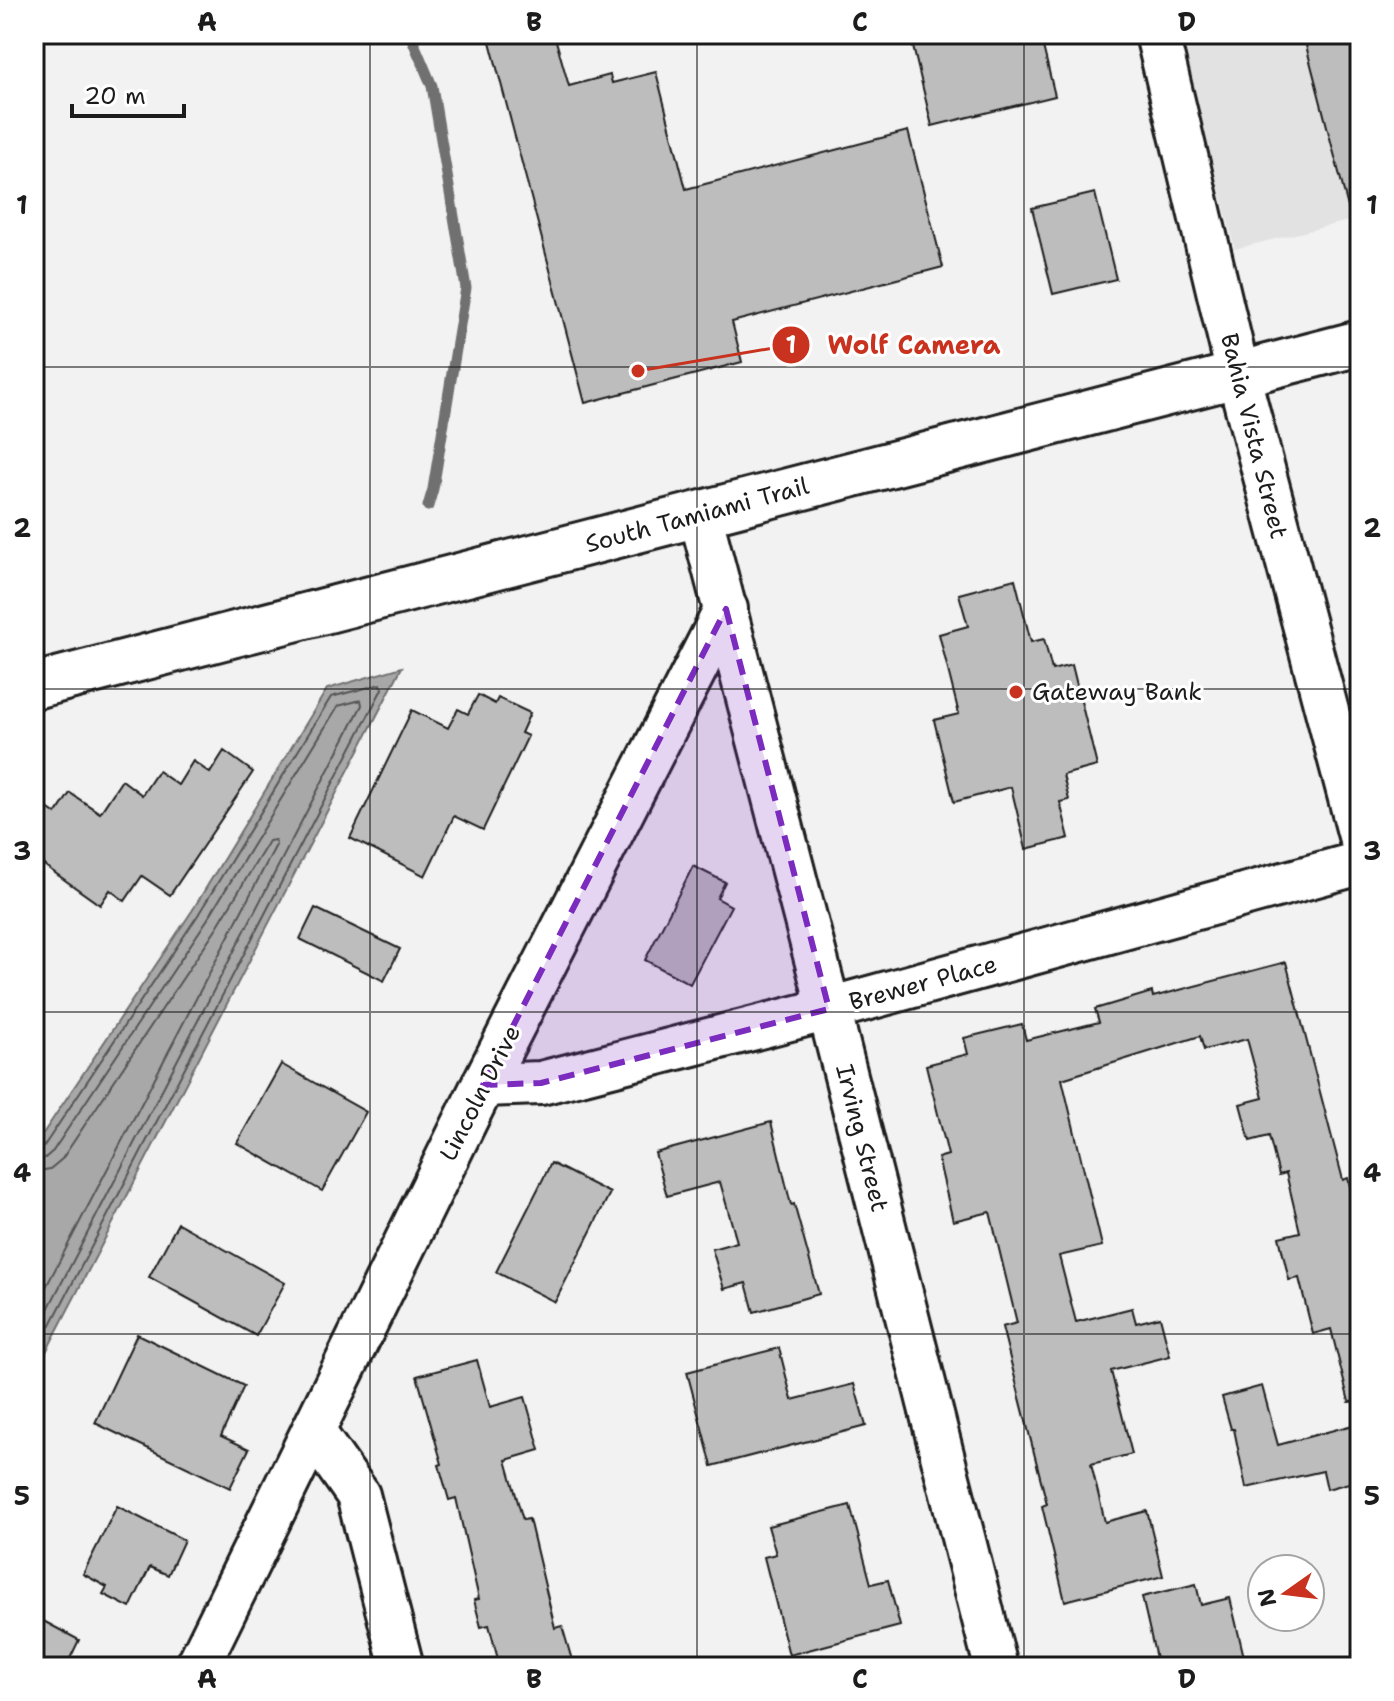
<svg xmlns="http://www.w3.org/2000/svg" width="1394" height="1701" font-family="'Shantell Sans',sans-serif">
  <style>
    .built { fill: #e2e2e2 }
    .water { fill: #a8a8a8; stroke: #707070; stroke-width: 2 }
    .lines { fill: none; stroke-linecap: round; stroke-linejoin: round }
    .shore { stroke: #545454; stroke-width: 2 }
    .stream { stroke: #707070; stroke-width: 11 }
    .building { fill: #bdbdbd; stroke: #1c1c1c; stroke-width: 2 }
    .minor-casing { stroke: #1c1c1c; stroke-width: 48 }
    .major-casing { stroke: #1c1c1c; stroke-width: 50 }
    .minor { stroke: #fff; stroke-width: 42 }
    .major { stroke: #fff; stroke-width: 44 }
    .marked { fill: #7b2cbf; fill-opacity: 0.2; stroke: #7b2cbf; stroke-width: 6; stroke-dasharray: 16 10; stroke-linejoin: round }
    .grid { fill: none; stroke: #1c1c1c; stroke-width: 2; stroke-opacity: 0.55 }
    .poi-dot { fill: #c8321e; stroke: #fff; stroke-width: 3 }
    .labels { text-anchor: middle; stroke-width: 6; stroke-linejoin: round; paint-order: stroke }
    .street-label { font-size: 24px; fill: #1c1c1c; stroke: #fff }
    .poi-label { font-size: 24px; fill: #1c1c1c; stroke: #fff; text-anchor: start }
    .leader { fill: none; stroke: #c8321e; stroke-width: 3 }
    .callout-dot { fill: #c8321e; stroke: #fff; stroke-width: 3 }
    .mark-label { font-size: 24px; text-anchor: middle; font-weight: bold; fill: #fff }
    .callout-label { font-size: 26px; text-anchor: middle; font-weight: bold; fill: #c8321e; stroke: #fff; stroke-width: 6; stroke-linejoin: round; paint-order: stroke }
    .neatline { fill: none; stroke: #1c1c1c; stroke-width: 3 }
    .grid-label { font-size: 26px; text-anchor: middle; font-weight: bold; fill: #1c1c1c }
  </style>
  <rect width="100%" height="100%" fill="#f2f2f2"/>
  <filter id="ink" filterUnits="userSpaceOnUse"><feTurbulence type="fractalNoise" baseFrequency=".0125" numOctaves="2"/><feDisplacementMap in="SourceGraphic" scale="16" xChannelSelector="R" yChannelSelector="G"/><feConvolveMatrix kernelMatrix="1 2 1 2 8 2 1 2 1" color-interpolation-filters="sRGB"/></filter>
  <g filter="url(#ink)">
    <path class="built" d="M1179,34H1360V218L1235,249Z"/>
    <path class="water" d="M402,667L34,1375V1147L192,911L327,689Z"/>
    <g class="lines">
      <g class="shore">
        <path d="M34,1150L44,1146L198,915L331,697L381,684L382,689L34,1357"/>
        <path d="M34,1160L45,1158L53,1151L207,920L338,706L361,700L362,705L34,1336"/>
        <path d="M34,1172L50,1169L62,1159L217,927L269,841L275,840L276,845L34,1310"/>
      </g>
      <path class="stream" d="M410,34L432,86L466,288L433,489L428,506"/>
    </g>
    <g class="building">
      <path d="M488,34H554L569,86L610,75L612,83L656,72L686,189L908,131L943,267L732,322L742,362L585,403Z"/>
      <path d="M910,34H1040L1055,96L932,126Z"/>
      <path d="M1303,34H1360V214L1350,215Z"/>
      <path d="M1095,193L1116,279L1053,294L1032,208Z"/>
      <path d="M1015,579L1031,642L1044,639L1052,670L1072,665L1097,766L1063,775L1069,800L1060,802L1069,838L1026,849L1011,787L954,802L934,720L959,714L939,634L968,626L959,594Z"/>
      <path d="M478,695L495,704L498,698L530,713L521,733L528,736L483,830L454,816L425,876L350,838L412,710L448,728L458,709L468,714Z"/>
      <path d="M224,751L253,772L170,895L142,876L125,901L110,890L100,905L34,858V799L56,814L70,793L100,813L122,780L142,795L158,771L178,785L193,761L210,773Z"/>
      <path d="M693,866L725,882L717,898L731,906L690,984L645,960Z"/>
      <path d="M315,908L400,949L384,981L300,939Z"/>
      <path d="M1286,962L1343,1180L1348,1178L1360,1227V1401L1349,1402L1331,1329L1313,1334L1299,1278L1289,1280L1279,1237L1300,1232L1286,1173L1279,1175L1269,1136L1250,1141L1240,1104L1263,1098L1247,1039L1204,1050L1200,1036L1062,1079L1102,1246L1059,1256L1076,1322L1132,1308L1136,1323L1160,1317L1170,1356L1111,1371L1132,1454L1091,1464L1105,1522L1147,1511L1163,1576L1065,1601L1042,1506L1047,1504L1002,1327L1017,1323L990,1212L953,1221L938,1158L948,1155L926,1065L968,1054L964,1038L1022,1024L1026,1040L1099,1022L1095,1009L1152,992L1153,997Z"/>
      <path d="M281,1064L366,1112L322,1191L237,1143Z"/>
      <path d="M771,1122L791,1205L794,1204L819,1294L754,1312L746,1283L724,1289L712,1249L737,1242L720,1182L667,1196L655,1153Z"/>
      <path d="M551,1163L610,1193L555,1302L496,1272Z"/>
      <path d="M178,1223L285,1283L256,1336L149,1277Z"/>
      <path d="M137,1334L244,1386L221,1436L249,1449L230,1488L95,1423Z"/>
      <path d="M779,1348L792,1400L854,1384L866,1426L712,1466L687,1372Z"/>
      <path d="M477,1360L490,1407L525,1397L540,1450L506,1460L523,1520L529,1519L555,1628L562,1626L574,1667H500L489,1625L481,1627L474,1600L479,1599L456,1498L449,1500L439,1465L442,1464L417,1376Z"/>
      <path d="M1262,1386L1278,1445L1360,1423V1480L1327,1489L1323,1471L1246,1488L1234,1429H1231L1222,1397Z"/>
      <path d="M850,1505L871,1584L888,1580L900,1626L789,1655L764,1557L776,1554L768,1526Z"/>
      <path d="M117,1506L184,1540L168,1575L150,1567L130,1608L103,1594L107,1587L83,1574Z"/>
      <path d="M1196,1584L1201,1605L1230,1598L1244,1657L1203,1667H1158L1142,1597Z"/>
      <path d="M34,1616L79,1640L66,1667H34Z"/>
    </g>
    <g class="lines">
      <g class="minor-casing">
        <g id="minor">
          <path d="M1157,34L1238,374L1360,836"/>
          <path d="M700,514L829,1009L996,1667"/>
          <path d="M483,1085L541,1083L829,1009L1360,863"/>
          <path d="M313,1431L358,1495L402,1667"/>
          <path d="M197,1667L483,1085L726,609"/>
        </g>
      </g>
      <g class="major-casing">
        <path id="major" d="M34,686L1360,343"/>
      </g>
      <use href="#minor" class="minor"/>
      <use href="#major" class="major"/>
    </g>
  </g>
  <path class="marked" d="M726,609L829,1009L541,1083L483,1085Z"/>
  <path class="grid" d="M370,34V1667M697,34V1667M1024,34V1667M34,367H1360M34,689H1360M34,1012H1360M34,1334H1360"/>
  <circle class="poi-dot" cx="1016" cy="692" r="8"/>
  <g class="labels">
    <g class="street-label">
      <text transform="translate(1254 436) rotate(76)" y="8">Bahia Vista Street</text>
      <text transform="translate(697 515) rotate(-15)" y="8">South Tamiami Trail</text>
      <text transform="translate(923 983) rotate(-15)" y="8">Brewer Place</text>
      <text transform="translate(480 1093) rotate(-63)" y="8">Lincoln Drive</text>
      <text transform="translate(862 1138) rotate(76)" y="8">Irving Street</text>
    </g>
    <g class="poi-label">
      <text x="1032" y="700">Gateway Bank</text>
    </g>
  </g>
  <path class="leader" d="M638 371L791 345"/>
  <g class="callout-dot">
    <circle cx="638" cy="371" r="8"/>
    <circle cx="791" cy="345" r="20"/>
  </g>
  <g class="mark-label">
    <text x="791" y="353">1</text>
  </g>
  <g class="callout-label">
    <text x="914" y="354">Wolf Camera</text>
  </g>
  <rect width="1394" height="1701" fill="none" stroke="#fff" stroke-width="88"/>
  <g transform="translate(1286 1593) rotate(256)"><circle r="38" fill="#ffffff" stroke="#a4a4a4" stroke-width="2"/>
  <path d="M0-6L14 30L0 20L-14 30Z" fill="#c8321e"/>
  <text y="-12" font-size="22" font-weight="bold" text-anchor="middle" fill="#1c1c1c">N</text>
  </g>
  <path d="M72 104v12h112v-12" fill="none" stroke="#1c1c1c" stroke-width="4"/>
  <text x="84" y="104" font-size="24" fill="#1c1c1c" stroke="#ffffff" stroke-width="6" paint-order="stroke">20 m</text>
  <rect x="44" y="44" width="1306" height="1613" class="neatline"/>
  <g class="grid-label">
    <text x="207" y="31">A</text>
    <text x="534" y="31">B</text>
    <text x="860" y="31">C</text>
    <text x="1187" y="31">D</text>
    <text x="22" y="214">1</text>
    <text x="1372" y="214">1</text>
    <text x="22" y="537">2</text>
    <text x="1372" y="537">2</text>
    <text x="22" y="860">3</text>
    <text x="1372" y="860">3</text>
    <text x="22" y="1182">4</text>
    <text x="1372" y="1182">4</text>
    <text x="22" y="1505">5</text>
    <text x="1372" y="1505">5</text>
    <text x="207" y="1688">A</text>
    <text x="534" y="1688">B</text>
    <text x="860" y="1688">C</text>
    <text x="1187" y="1688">D</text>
  </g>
</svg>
